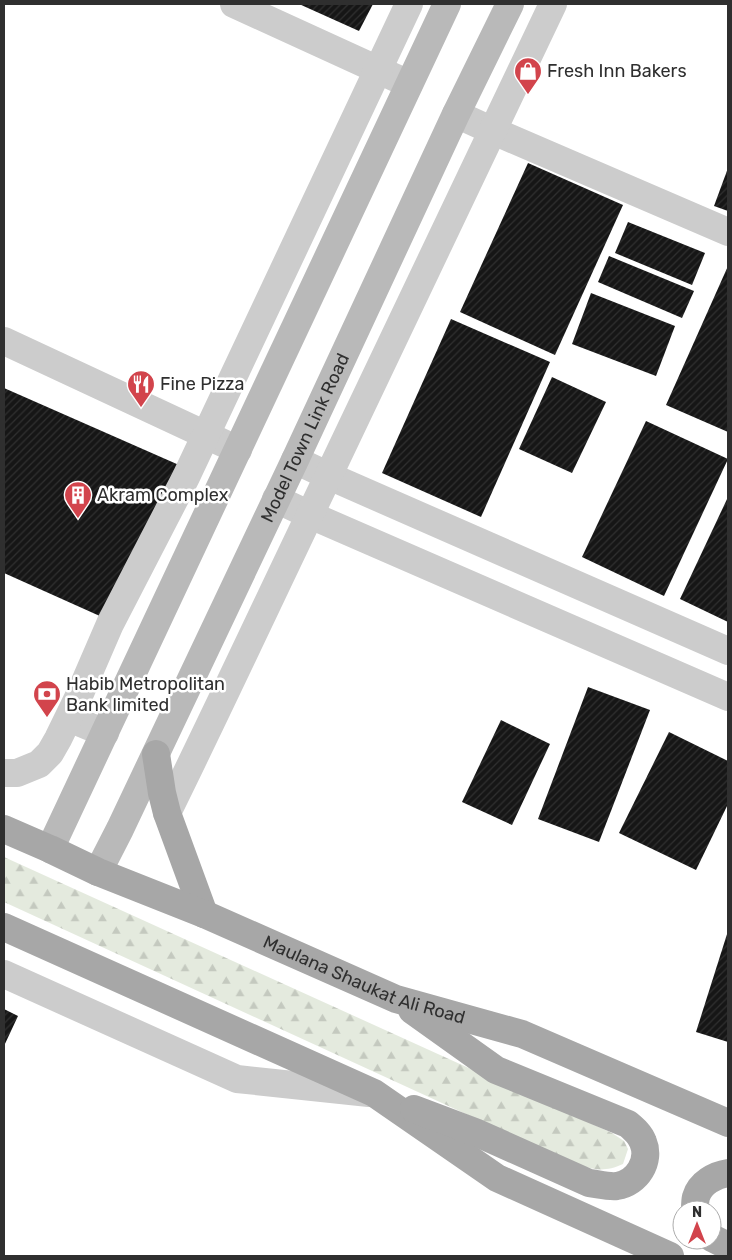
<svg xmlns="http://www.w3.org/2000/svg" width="732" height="1260" font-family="Rubik,sans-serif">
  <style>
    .forest { fill: url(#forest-firs) }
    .building { fill: url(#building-hatch) }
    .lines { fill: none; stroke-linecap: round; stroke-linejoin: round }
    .minor { stroke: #ccc; stroke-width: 28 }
    .secondary { stroke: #b9b9b9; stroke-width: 28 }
    .primary { stroke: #a7a7a7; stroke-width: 28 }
    .labels { text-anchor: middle; stroke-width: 5; stroke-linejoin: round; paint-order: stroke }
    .poi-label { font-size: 18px; fill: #2f2f2f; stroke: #fff; text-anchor: start }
    .street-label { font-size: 18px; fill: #2f2f2f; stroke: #fff }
  </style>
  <defs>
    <pattern id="forest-firs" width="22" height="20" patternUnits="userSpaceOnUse" patternTransform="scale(1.25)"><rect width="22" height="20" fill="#e4eade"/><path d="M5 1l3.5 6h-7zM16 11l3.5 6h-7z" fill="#c4c9bf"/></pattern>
    <pattern id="building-hatch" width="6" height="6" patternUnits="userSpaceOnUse" patternTransform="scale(1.25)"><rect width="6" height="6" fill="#161616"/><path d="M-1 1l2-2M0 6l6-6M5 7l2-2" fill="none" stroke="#303030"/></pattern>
  </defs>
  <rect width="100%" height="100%" fill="#fff"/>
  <path class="forest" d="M4,857L612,1133L624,1141L628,1149L623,1164C599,1175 587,1167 564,1159L4,902Z"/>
  <g class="building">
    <path d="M299,4H373L359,31Z"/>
    <path d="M528,163L623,205L555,355L460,312Z"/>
    <path d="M728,168V211L714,206Z"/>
    <path d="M628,222L705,253L692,285L615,253Z"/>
    <path d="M609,256L694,291L682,318L598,282Z"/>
    <path d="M728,266V432L666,405Z"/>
    <path d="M591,293L675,326L656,376L572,344Z"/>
    <path d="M451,319L550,362L481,517L382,473Z"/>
    <path d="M552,377L606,402L572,473L519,449Z"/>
    <path d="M4,388L179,465L102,617L4,573Z"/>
    <path d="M646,421L728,459L664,596L582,557Z"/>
    <path d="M728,497V622L680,599Z"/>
    <path d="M588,687L650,710L599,842L538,819Z"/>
    <path d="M501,720L550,744L512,825L462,802Z"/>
    <path d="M669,732L728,761V804L696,870L619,833Z"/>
    <path d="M728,931V1042L696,1032Z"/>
    <path d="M4,1009L18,1016L4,1046Z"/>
  </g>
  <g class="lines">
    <g class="minor">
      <path d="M234,4L409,84"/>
      <path d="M456,114L491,130L728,232"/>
      <path d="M4,341L238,450"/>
      <path d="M295,460L329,476L728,651"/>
      <path d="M276,499L310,515L728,697"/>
      <path d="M69,718L105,733"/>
      <path d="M4,773H17L39,764L50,753L58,739L78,698L110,624L186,477L409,4"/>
      <path d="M167,813C207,732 245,651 284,569C374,381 462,192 553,4"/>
      <path d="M4,974L237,1079L369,1093"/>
    </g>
    <g class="secondary">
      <path d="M50,849L447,4"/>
      <path id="s1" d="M98,872L120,829L295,460L456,114L510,4"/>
    </g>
    <g class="primary">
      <path d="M156,754L162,793L167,813L204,914"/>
      <path id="s2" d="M4,829L50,849L98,872L204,914L396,999L522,1034L728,1123"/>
      <path d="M4,927L374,1093L497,1178L670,1256"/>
      <path d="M412,1010L496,1070L628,1124C634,1129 640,1134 643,1142C651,1161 637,1183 617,1186C608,1187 598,1184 589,1183L475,1132L414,1109"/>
      <path d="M695,1210C695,1206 695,1201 696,1197C700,1183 715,1175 728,1173"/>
      <path d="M712,1238L728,1246"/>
    </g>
  </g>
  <defs>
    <g id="shop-pin" transform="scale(1.4375)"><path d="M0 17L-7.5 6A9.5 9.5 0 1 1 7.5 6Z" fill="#d2444c" stroke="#fff"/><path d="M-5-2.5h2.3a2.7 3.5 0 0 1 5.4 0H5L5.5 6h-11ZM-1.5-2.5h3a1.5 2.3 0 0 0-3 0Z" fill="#fff"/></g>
    <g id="restaurant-pin" transform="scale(1.4375)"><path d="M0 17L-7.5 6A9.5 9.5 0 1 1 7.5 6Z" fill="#d2444c" stroke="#fff"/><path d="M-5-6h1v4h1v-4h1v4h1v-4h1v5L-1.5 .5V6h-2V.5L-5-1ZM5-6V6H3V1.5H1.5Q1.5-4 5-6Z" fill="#fff"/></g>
    <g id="building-pin" transform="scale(1.4375)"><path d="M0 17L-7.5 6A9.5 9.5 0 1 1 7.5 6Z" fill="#d2444c" stroke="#fff"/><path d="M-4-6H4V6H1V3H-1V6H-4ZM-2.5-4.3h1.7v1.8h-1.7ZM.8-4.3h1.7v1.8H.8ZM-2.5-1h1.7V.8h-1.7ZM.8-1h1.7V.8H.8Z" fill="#fff"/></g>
    <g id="bank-pin" transform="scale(1.4375)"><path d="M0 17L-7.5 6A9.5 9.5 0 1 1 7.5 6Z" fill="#d2444c" stroke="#fff"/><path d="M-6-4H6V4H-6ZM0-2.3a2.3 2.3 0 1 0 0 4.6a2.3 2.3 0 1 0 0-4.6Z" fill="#fff"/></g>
  </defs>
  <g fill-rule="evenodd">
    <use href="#shop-pin" x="528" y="71"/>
    <use href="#restaurant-pin" x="141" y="384"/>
    <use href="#building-pin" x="78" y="495"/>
    <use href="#bank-pin" x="47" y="694"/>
  </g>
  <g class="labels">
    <g class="poi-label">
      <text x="547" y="77">Fresh Inn Bakers</text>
      <text x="160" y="390">Fine Pizza</text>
      <text x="97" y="501">Akram Complex</text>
      <text x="66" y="690">Habib Metropolitan<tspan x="66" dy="21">Bank limited</tspan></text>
    </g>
    <g class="street-label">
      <text dy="6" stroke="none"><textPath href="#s1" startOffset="481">Model Town Link Road</textPath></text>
      <text dy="6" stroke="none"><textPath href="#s2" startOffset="391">Maulana Shaukat Ali Road</textPath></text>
    </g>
  </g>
  <rect width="732" height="1260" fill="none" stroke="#2f2f2f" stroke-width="10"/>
  <g transform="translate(697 1225)"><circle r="24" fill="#ffffff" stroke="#acacac"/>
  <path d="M0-4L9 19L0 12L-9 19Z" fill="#d2444c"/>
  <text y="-8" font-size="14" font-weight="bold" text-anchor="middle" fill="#2f2f2f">N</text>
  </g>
</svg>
